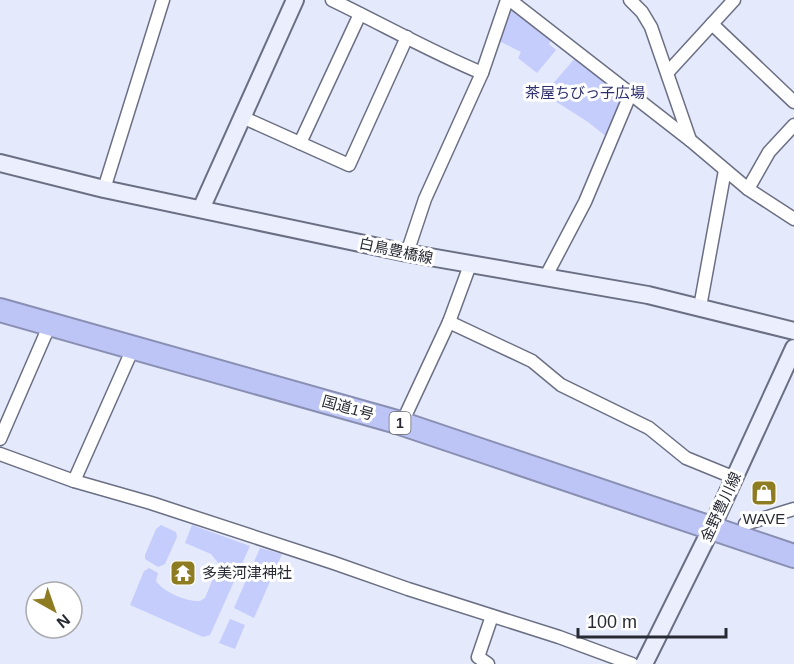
<svg xmlns="http://www.w3.org/2000/svg" width="794" height="664" font-family="Helvetica,'Noto Sans JP',sans-serif">
  <style>
    .green { fill: #c5cdfd }
    .lines { fill: none; stroke-linecap: round; stroke-linejoin: round }
    .street-casing { stroke: #6b6f84; stroke-width: 15 }
    .secondary-casing { stroke: #6b6f84; stroke-width: 20 }
    .highway-casing { stroke: #898fb2; stroke-width: 26 }
    .street { stroke: #fff; stroke-width: 12 }
    .secondary { stroke: #ebeefc; stroke-width: 16 }
    .highway { stroke: #bdc5f6; stroke-width: 22 }
    .labels { text-anchor: middle; stroke-width: 6; stroke-linejoin: round; paint-order: stroke }
    .shield { fill: #fff; stroke: #686a70; stroke-width: 1.5 }
    .shield-label { font-size: 14px; font-weight: bold; fill: #282a33 }
    .park-label { font-size: 15px; fill: #2d2f6d; stroke: #fff }
    .street-label { font-size: 15px; fill: #282a33; stroke: #fff }
    .poi-label { font-size: 15px; fill: #282a33; stroke: #fff }
  </style>
  <rect width="100%" height="100%" fill="#e5e9fc"/>
  <g class="green">
    <path d="M509,6L552,38L549,44L556,50L537,73L518,58L521,52L495,39Z"/>
    <path d="M576,57L623,95L625,99L608,138L588,122L544,94Z"/>
    <path d="M161,525L176,532L177,537L165,564L158,567L145,559V555L156,529Z"/>
    <path d="M192,525L250,546L210,635L203,637L130,605L144,571L149,568L158,573L156,581C163,592 187,602 200,601L205,598L219,564L211,554L185,543Z"/>
    <path d="M260,548L282,554L254,618L234,608Z"/>
    <path d="M230,619L245,625L235,649L219,643Z"/>
  </g>
  <g class="lines">
    <g class="street-casing">
      <g id="street">
        <path d="M332,0C382,24 431,52 482,73"/>
        <path d="M510,0L690,140L748,189L794,219"/>
        <path d="M630,0L642,12L651,27L690,140"/>
        <path d="M712,24L794,102"/>
        <path d="M668,72L734,0"/>
        <path d="M242,117L349,165L407,37"/>
        <path d="M300,143L360,14"/>
        <path d="M104,189L163,0"/>
        <path d="M748,189L769,152L794,125"/>
        <path d="M407,253L425,199L482,73L507,0"/>
        <path d="M545,278L585,202L630,95"/>
        <path d="M700,307L725,170"/>
        <path d="M449,322L532,361L561,385L649,428L686,458L735,478"/>
        <path d="M407,412L449,322L470,265"/>
        <path d="M0,439L50,324"/>
        <path d="M0,454L74,481L151,503L334,563L408,589L559,637L632,664"/>
        <path d="M74,481L134,346"/>
        <path d="M745,524L794,509"/>
        <path d="M488,664L478,657L492,616"/>
      </g>
    </g>
    <g class="secondary-casing">
      <g id="secondary">
        <path d="M0,163L104,189L407,253L648,295L794,331"/>
        <path d="M201,209L295,0"/>
        <path d="M644,664L711,529L794,348"/>
      </g>
    </g>
    <g class="highway-casing">
      <path id="highway" d="M0,310L397,422L794,556"/>
    </g>
    <use href="#street" class="street"/>
    <use href="#secondary" class="secondary"/>
    <use href="#highway" class="highway"/>
  </g>
  <defs>
    <g id="shop-square" transform="scale(1.35)"><rect x="-9" y="-9" width="18" height="18" rx="4" fill="#8e7c22" stroke="#fff"/><path d="M-5-2.5h2.3a2.7 3.5 0 0 1 5.4 0H5L5.5 6h-11ZM-1.5-2.5h3a1.5 2.3 0 0 0-3 0Z" fill="#fff"/></g>
    <g id="temple-square" transform="scale(1.35)"><rect x="-9" y="-9" width="18" height="18" rx="4" fill="#8e7c22" stroke="#fff"/><path d="M0-6L5-2H3V0L6.5 2.5H4V6H1.5V3h-3V6H-4V2.5H-6.5L-3 0V-2H-5Z" fill="#fff"/></g>
  </defs>
  <g fill-rule="evenodd">
    <use href="#shop-square" x="764" y="493"/>
    <use href="#temple-square" x="183" y="573"/>
  </g>
  <g class="labels">
    <rect class="shield" x="389.5" y="412" width="21" height="22" rx="4.5"/>
    <g class="shield-label">
      <text x="400" y="428">1</text>
    </g>
    <g class="park-label">
      <text x="585" y="98">茶屋ちびっ子広場</text>
    </g>
    <g class="street-label">
      <text transform="translate(396 251) rotate(12)" y="5">白鳥豊橋線</text>
      <text transform="translate(348 408) rotate(16)" y="5">国道1号</text>
      <text transform="translate(721 507) rotate(-65)" y="5">金野豊川線</text>
    </g>
    <g class="poi-label">
      <text x="764" y="524">WAVE</text>
      <text x="202" y="578" text-anchor="start">多美河津神社</text>
    </g>
  </g>
  <g transform="translate(54 610) rotate(140)"><circle r="28" fill="#ffffff" stroke="#a9aaad" stroke-width="1.5"/>
  <path d="M0-4.5L10 22L0 15L-10 22Z" fill="#8e7c22"/>
  <text y="-9" font-size="16" font-weight="bold" text-anchor="middle" fill="#282a33">N</text>
  </g>
  <path d="M578 628v9h148v-9" fill="none" stroke="#282a33" stroke-width="3"/>
  <text x="587" y="628" font-size="18" fill="#282a33" stroke="#ffffff" stroke-width="4.5" paint-order="stroke">100 m</text>
</svg>
